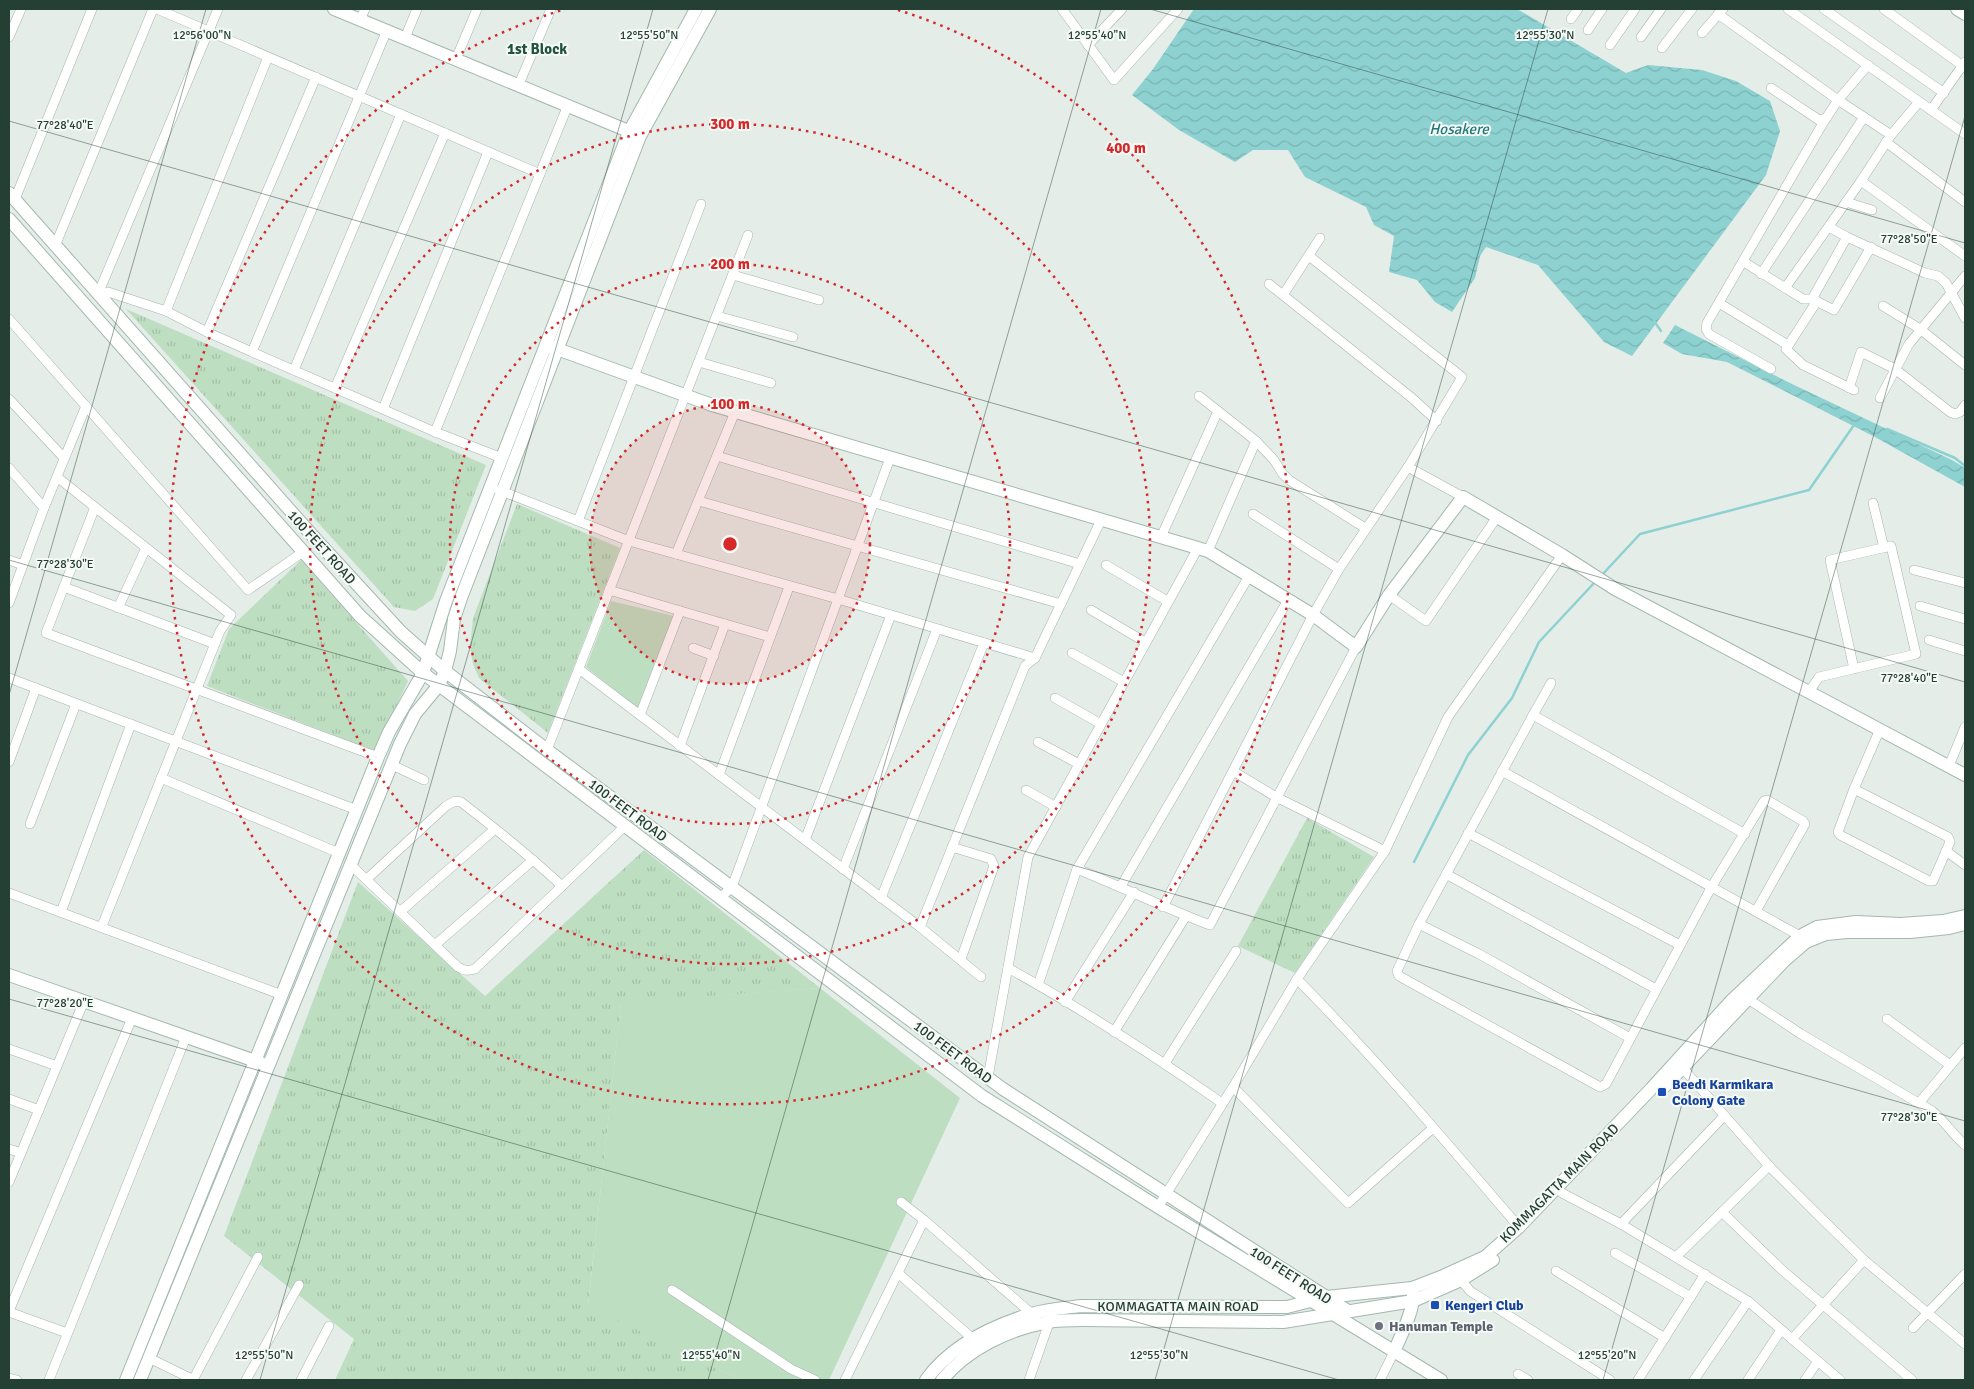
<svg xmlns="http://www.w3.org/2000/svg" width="1974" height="1389" font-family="Signika,sans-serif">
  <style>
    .grass { fill: url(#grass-tufts) }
    .green { fill: #bedec1 }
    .water { fill: url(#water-waves) }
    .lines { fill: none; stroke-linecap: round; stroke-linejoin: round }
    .stream { stroke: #8ed1d1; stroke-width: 2.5 }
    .street-casing { stroke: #a7b5ae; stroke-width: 10 }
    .secondary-casing { stroke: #a3b9ae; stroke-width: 14 }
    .street { stroke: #fff; stroke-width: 9 }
    .secondary { stroke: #fff; stroke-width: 12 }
    .ticks { fill: none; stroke: #243f33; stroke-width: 1; stroke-opacity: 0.45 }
    .ring { fill: none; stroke: #d62828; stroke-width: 2.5; stroke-dasharray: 2.5 5 }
    .transit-dot { fill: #1a4fb4; stroke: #f5faf6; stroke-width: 2 }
    .worship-dot { fill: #6b7280; stroke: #f5faf6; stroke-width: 2 }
    .labels { text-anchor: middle; stroke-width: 4; stroke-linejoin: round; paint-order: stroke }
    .street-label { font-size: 14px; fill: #243f33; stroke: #f5faf6 }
    .transit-label { font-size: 14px; font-weight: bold; fill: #164399; stroke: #f5faf6; text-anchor: start }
    .worship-label { font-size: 14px; font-weight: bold; fill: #5b616d; stroke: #f5faf6; text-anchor: start }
    .neighbourhood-label { font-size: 15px; font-weight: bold; fill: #20513d; stroke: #f5faf6 }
    .water-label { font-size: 15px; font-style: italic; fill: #1e797a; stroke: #f5faf6 }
    .ticks-label { font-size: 12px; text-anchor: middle; fill: #243f33; stroke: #f5faf6; stroke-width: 4; stroke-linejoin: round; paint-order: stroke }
    .centre { fill: #d62828; stroke: #f5faf6; stroke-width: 2.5 }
    .ring-label { font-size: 15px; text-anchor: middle; font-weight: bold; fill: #d62828; stroke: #f5faf6; stroke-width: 4; stroke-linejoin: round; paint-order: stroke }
  </style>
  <defs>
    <pattern id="grass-tufts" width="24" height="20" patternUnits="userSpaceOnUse" patternTransform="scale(1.25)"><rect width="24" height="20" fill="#bedec1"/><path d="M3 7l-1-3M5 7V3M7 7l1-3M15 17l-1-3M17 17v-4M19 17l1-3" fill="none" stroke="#a3c0a6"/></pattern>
    <pattern id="water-waves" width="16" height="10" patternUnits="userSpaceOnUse" patternTransform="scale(1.25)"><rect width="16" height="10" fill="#8ed1d1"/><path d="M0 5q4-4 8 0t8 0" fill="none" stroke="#7ab4b4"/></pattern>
  </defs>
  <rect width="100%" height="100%" fill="#e4ede8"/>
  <g class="grass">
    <path d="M126,309L486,465L433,599L415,611L394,607Z"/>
    <path d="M517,504L620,548L548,733L479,678L473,664L470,647L473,618Z"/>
    <path d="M301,560L408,681L375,751L207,686L229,629Z"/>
    <path d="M1307,818L1374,857L1295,973L1238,946Z"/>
    <path d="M644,850L820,988L621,1003L588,1305L741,1380H335L354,1339L224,1236L358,882L485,996Z"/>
  </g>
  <g class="green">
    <path d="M611,601L674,616L638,709L586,667Z"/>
    <path d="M820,988L960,1098L829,1380H741L588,1306L621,1002Z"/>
  </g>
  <g class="water">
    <path d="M1194,9H1517L1626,73L1648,65L1702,70L1736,81L1770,101L1780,131L1766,175L1632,356L1604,342L1538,265L1486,247L1480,256L1475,278L1452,312L1435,302L1417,280L1389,272L1394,236L1374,225L1366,207L1305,177L1288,150H1253L1235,162L1179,130L1132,95L1153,69Z"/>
    <path d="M1675,325L1792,384L1952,460L1965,468V487L1875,437L1727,362L1682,354L1663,343Z"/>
  </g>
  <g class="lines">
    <g class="stream">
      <path d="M1654,321L1661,331"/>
      <path d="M1887,429L1955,458L1965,466"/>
      <path d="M1601,576L1640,534L1809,490L1854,425"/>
      <path d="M1414,862L1468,755L1512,698L1539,642L1595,582"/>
    </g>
    <g class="street-casing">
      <g id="street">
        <path d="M157,9L540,174"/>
        <path d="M1062,9L1114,80L1178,9"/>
        <path d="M1788,9L1965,134"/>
        <path d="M1824,9L1944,93"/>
        <path d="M1884,9L1963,66"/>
        <path d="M1718,14L1838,100L1891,135"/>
        <path d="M1571,19L1578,9"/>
        <path d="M360,20L365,9"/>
        <path d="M1588,30L1602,9"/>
        <path d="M1702,33L1723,9"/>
        <path d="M9,37L21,9"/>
        <path d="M1641,37L1661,9"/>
        <path d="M405,38L417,9"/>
        <path d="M1088,45L1122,9"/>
        <path d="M1610,45L1635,9"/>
        <path d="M1662,48L1692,9"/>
        <path d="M456,59L477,9"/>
        <path d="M519,84L551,9"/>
        <path d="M1771,88L1819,120L1826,118"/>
        <path d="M1931,110L1965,62"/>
        <path d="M1886,142L1965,202"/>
        <path d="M1861,181L1965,256"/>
        <path d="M15,199L92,9"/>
        <path d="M1846,202L1872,210"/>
        <path d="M1829,227L1847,237L1925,273L1938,276L1946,283L1965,318"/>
        <path d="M55,246L153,9"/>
        <path d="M1744,262L1803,299H1812L1847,237"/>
        <path d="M1761,274L1864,117"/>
        <path d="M733,275L819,300"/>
        <path d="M1269,284L1412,398L1437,421"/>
        <path d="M1785,288L1861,181L1891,135L1919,102"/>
        <path d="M98,294L218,9"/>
        <path d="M1283,295L1320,238"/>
        <path d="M1812,299L1834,310L1871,247"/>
        <path d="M103,300L108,292L166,311L207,332L252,352L435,432L502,458"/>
        <path d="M1817,301L1786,349L1803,365L1854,390"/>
        <path d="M1719,303L1786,344"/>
        <path d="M1883,306L1920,329L1965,365"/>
        <path d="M166,311L268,57"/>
        <path d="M717,316L793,337"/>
        <path d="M9,319L248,590L303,552"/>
        <path d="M207,332L316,77"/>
        <path d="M252,352L387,30"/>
        <path d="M699,362L771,383"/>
        <path d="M1771,369L1709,334L1706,329L1707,323L1823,123L1838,100L1868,65"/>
        <path d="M294,370L401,114"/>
        <path d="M335,388L445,133"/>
        <path d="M1849,388L1861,352L1895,369L1950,412L1955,414L1960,412L1965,405"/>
        <path d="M1199,396L1256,441L1208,551"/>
        <path d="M1880,398L1909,344L1965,276"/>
        <path d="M9,399L64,458"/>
        <path d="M383,409L488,152"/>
        <path d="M435,432L568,105"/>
        <path d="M1256,441L1274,460L1282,473L1289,480L1365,528"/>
        <path d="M717,456L1080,564"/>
        <path d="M1408,467L1463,497"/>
        <path d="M9,468L44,508"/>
        <path d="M57,477L231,615L220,631L102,926"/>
        <path d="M499,490L629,541L838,599L1035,658"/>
        <path d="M699,501L1061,604"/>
        <path d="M1873,503L1884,548"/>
        <path d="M95,507L46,633L378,757"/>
        <path d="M1253,514L1339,569"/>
        <path d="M578,521L701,204"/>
        <path d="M1161,537L1218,411"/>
        <path d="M676,554L735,412"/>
        <path d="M9,560L23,565"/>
        <path d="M1106,565L1167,601"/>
        <path d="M1914,570L1965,583"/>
        <path d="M64,587L215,644"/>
        <path d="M609,590L725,624L680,746"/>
        <path d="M1389,595L1426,621L1497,517"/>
        <path d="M9,603L44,508L86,406"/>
        <path d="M1920,606L1965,619"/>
        <path d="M118,608L146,548"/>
        <path d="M1091,610L1145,642"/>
        <path d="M725,624L770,637"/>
        <path d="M1929,640L1965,651"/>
        <path d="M693,648L714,656"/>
        <path d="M1072,653L1124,682"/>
        <path d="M579,669L920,927L981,977"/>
        <path d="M9,678L357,810"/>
        <path d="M1809,692L1819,677L1916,654L1891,546L1830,560L1854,669"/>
        <path d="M1055,698L1101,724"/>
        <path d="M640,715L680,611"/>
        <path d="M1533,715L1551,683"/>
        <path d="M1038,742L1079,764"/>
        <path d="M547,750L748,235"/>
        <path d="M9,762L36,688"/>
        <path d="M392,765L424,780"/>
        <path d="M1949,766L1965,727"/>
        <path d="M1233,771L1276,797L1385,851"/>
        <path d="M1502,771L1800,936"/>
        <path d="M719,775L789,587"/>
        <path d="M161,778L339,853"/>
        <path d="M1854,789L1948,837L1950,842L1933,881H1929L1840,835L1838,832L1854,789L1880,729"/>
        <path d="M1026,790L1056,807"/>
        <path d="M30,824L76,704"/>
        <path d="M1468,833L1680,945"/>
        <path d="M1745,834L1533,715L1419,924L1397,971L1399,976L1600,1087L1606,1084L1712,886L1764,801L1767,800L1803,821L1805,824L1756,911"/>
        <path d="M805,840L891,615"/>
        <path d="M952,847L991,859L994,866L961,959"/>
        <path d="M1946,851L1965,865"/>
        <path d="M351,865L458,967C464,971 468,971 475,969L625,826"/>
        <path d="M843,869L937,629"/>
        <path d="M1077,869C1122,887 1165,908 1210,925L1356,647"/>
        <path d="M1446,874L1656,989"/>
        <path d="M367,879L446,806L455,801L461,802C496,829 530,856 562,886"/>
        <path d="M1121,886L1288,600"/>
        <path d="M9,893L282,995"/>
        <path d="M720,898L732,887L890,458"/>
        <path d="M881,898L984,643"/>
        <path d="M1163,907L1313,615L1339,569L1408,467L1462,377L1309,256"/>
        <path d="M401,911L495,829"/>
        <path d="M61,912L131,724"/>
        <path d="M1419,924L1479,954L1630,1038"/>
        <path d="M920,927L1025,666L1035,658L1101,520"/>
        <path d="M435,945L533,860"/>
        <path d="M1008,968C1082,1009 1153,1055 1222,1103"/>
        <path d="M1297,979C1375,1058 1447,1143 1519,1227"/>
        <path d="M1038,985L1077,869L1249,576"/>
        <path d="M1748,999L1801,1034L1932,1111C1945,1121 1953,1135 1965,1145"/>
        <path d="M1065,1002L1134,892"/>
        <path d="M1887,1019L1950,1065"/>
        <path d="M1114,1032L1186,916"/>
        <path d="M9,1049L57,1066"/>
        <path d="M1165,1063L1236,951"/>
        <path d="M1680,1065L1769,1166L1819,1216L1864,1260L1965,1344"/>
        <path d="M988,1077L1028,857L1198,548"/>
        <path d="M1233,1087L1348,1203L1433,1128"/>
        <path d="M9,1099L39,1110"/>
        <path d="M1919,1103L1965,1048"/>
        <path d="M9,1149L21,1153"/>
        <path d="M9,1182L84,1001"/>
        <path d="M1562,1193L1621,1224L1748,1301L1792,1339"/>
        <path d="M901,1202L924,1220"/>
        <path d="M1158,1207L1233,1087L1297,979L1385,851L1448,717L1562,555"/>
        <path d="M1722,1212L1782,1270L1912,1380"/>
        <path d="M1621,1224L1724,1116"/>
        <path d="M1615,1253L1691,1297"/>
        <path d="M1676,1257L1769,1166"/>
        <path d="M1556,1271L1665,1338"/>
        <path d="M898,1273L972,1338"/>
        <path d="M1461,1280L1470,1291L1610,1380"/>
        <path d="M672,1290L791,1369L815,1380"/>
        <path d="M9,1311L132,1018"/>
        <path d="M9,1312L67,1333"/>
        <path d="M1913,1328L1965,1274"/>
        <path d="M149,1358L194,1380"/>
        <path d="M1518,1374L1528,1380"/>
        <path d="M9,1378L17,1380"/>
        <path d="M49,1380L186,1037"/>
        <path d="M193,1380L258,1257"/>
        <path d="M246,1380L299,1285"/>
        <path d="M301,1380L329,1326"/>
        <path d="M845,1380L924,1220L1032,1314L1033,1317"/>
        <path d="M1029,1380L1051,1317"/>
        <path d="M1380,1380L1394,1352"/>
        <path d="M1638,1380L1705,1274"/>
        <path d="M1694,1380L1748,1301"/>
        <path d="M1748,1380L1781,1330"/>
        <path d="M1805,1380L1818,1361"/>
        <path d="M1840,1380L1792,1339L1864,1260"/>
      </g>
    </g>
    <g class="secondary-casing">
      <g id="secondary">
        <path d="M334,9L638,135"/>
        <path d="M1957,9L1965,14"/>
        <path d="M9,193L319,543L401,632L445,671L547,750L1003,1089L1348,1311"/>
        <path d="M9,219L360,616L423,673L982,1096L1158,1207L1441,1380"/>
        <path d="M546,345L712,405L1208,551L1313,615L1356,647L1389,595L1463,497L1562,555L1615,589L1965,775"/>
        <path d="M9,975L261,1063"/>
        <path d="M1665,1086L1784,961L1806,942L1826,934L1847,932H1910L1949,928L1965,924"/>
        <path d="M1394,1352C1400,1337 1414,1311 1413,1295"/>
        <path d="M126,1380L378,757L389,732L423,673L446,601L629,132L696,9"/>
        <path d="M140,1380L400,744L415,714L439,685L445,671L450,651L454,619L461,598L640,136L710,9"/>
        <path d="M926,1380C950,1346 992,1326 1031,1314C1047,1309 1064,1308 1081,1306L1287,1307L1326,1297L1412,1288L1443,1276L1485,1257L1519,1227L1651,1089L1732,1000L1800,936L1817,927L1856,922L1901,924L1943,921L1965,916"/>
        <path d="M942,1380C967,1349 1009,1329 1048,1322C1059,1320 1071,1320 1083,1320L1283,1322L1413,1301L1461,1280L1493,1260"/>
      </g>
    </g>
    <use href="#street" class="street"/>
    <use href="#secondary" class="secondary"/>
  </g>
  <path class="ticks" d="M1150,9L1965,243M9,121L1965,682M9,560L1965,1121M9,695L206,9M9,999L1339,1380M260,1380L653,9M708,1380L1101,9M1155,1380L1548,9M1603,1380L1965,116"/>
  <circle cx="730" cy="544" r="140" fill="#d62828" fill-opacity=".12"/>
  <g class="ring">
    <circle cx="730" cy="544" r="140"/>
    <circle cx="730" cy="544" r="280"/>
    <circle cx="730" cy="544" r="420"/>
    <path d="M898 10A560 560 0 1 1 562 10"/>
  </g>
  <g class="transit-dot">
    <rect x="1657" y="1087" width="10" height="10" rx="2.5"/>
    <rect x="1430" y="1300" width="10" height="10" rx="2.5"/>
  </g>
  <circle class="worship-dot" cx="1379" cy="1326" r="5"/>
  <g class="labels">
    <g class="street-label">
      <text transform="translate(322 547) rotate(48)" y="5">100 FEET ROAD</text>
      <text transform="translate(628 810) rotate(37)" y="5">100 FEET ROAD</text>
      <text transform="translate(953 1052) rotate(37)" y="5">100 FEET ROAD</text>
      <text transform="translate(1559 1183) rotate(-45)" y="5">KOMMAGATTA MAIN ROAD</text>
      <text transform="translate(1291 1275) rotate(33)" y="5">100 FEET ROAD</text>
      <text x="1178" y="1311">KOMMAGATTA MAIN ROAD</text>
    </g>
    <g class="transit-label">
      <text x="1672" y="1089">Beedi Karmikara<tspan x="1672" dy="16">Colony Gate</tspan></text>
      <text x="1445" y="1310">Kengeri Club</text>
    </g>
    <g class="worship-label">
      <text x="1389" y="1331">Hanuman Temple</text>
    </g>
    <g class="neighbourhood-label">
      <text x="537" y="54">1st Block</text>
    </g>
    <g class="water-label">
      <text x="1459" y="134">Hosakere</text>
    </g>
  </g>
  <g class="ticks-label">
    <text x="202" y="39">12°56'00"N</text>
    <text x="649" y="39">12°55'50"N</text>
    <text x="1097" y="39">12°55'40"N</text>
    <text x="1545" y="39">12°55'30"N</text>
    <text x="65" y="129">77°28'40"E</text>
    <text x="1909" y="243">77°28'50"E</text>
    <text x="65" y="568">77°28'30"E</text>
    <text x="1909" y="682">77°28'40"E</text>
    <text x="65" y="1007">77°28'20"E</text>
    <text x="1909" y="1121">77°28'30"E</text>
    <text x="264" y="1359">12°55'50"N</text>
    <text x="711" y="1359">12°55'40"N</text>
    <text x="1159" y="1359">12°55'30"N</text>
    <text x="1607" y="1359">12°55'20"N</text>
  </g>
  <circle cx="730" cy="544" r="8" class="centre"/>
  <g class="ring-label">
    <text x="730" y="129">300 m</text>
    <text x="1126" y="153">400 m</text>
    <text x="730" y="269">200 m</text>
    <text x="730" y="409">100 m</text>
  </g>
  <rect width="1974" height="1389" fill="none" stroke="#243f33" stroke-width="20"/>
</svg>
